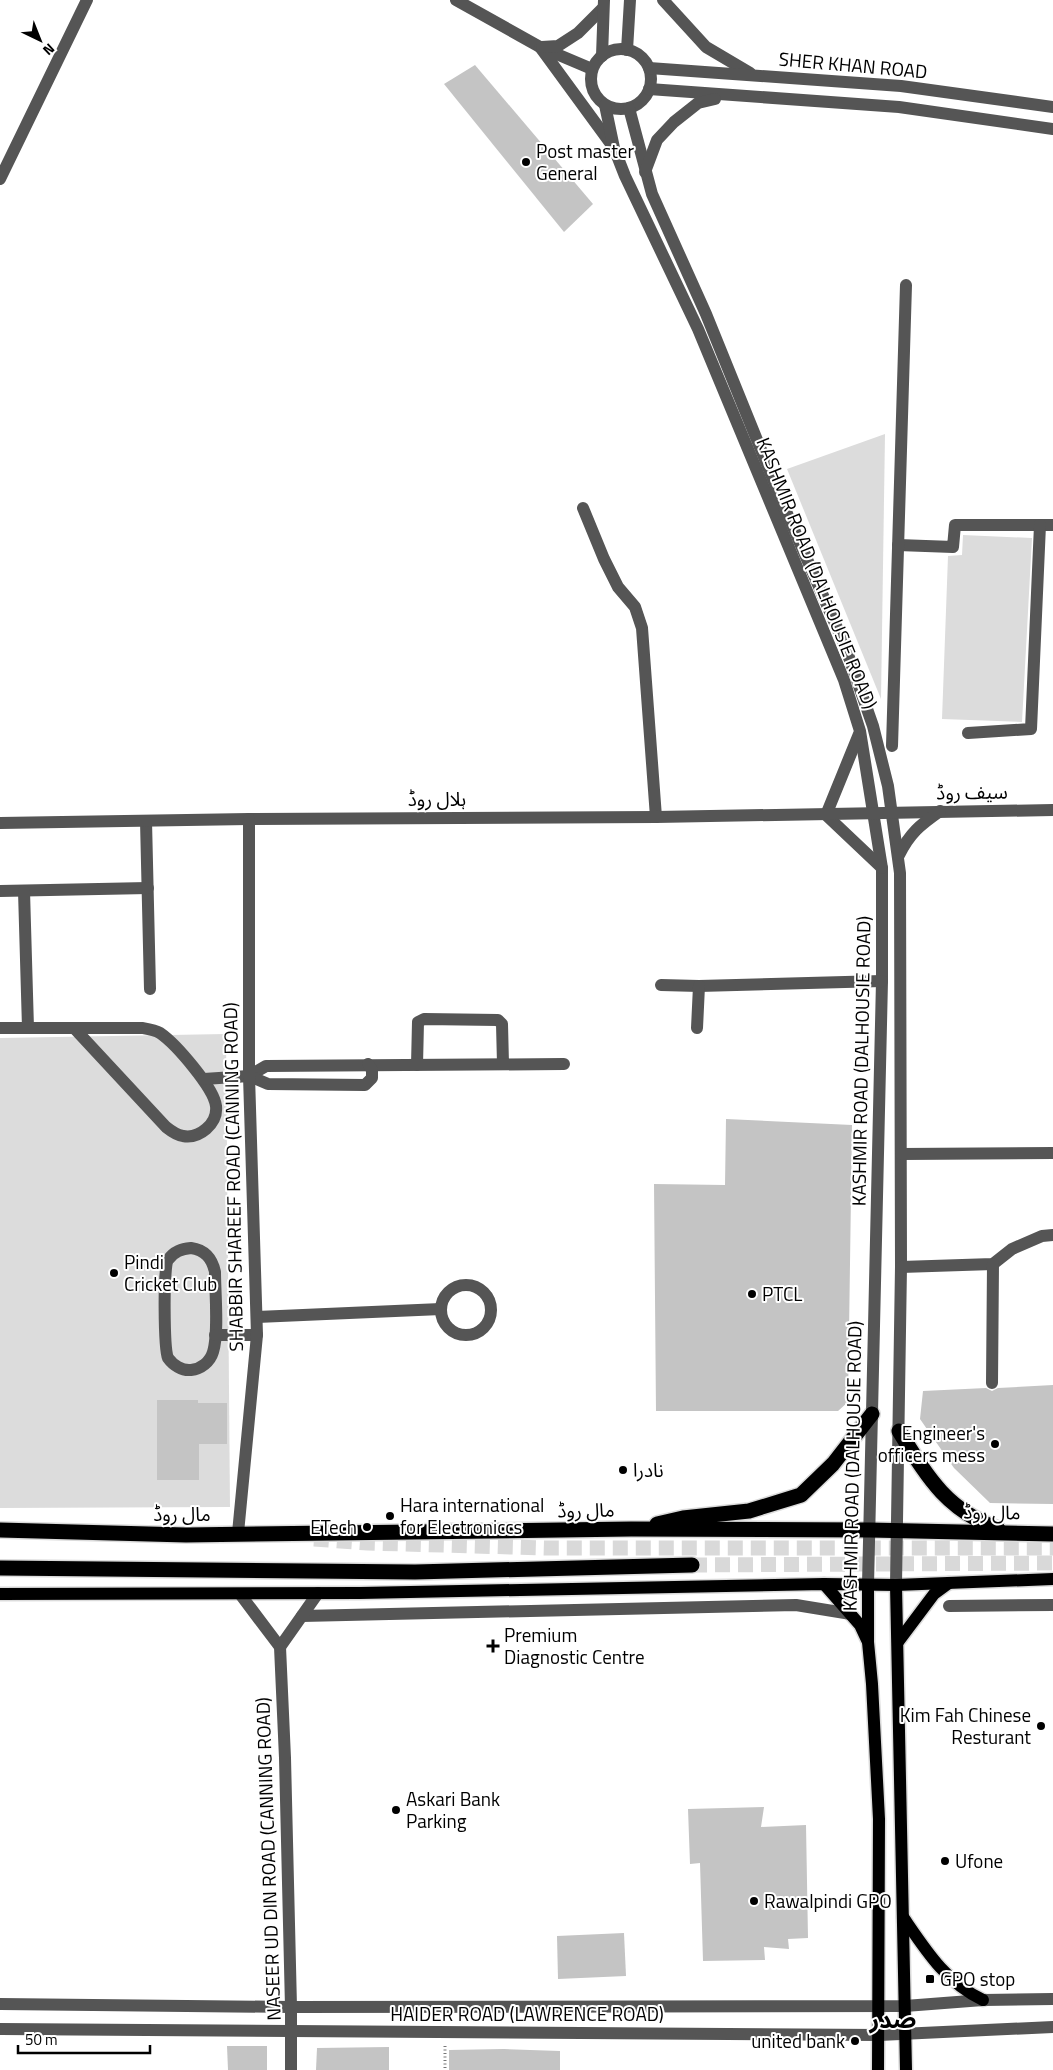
<svg xmlns="http://www.w3.org/2000/svg" width="1053" height="2070" font-family="'Titillium Web','Noto Sans Arabic',sans-serif">
  <style>
    .green { fill: #dcdcdc }
    .building { fill: #c4c4c4 }
    .lines { fill: none; stroke-linecap: round; stroke-linejoin: round }
    .highway-tunnel { stroke: #d9d9d9; stroke-width: 15; stroke-dasharray: 15 8; stroke-linecap: butt }
    .major-casing { stroke: #dbdbdb; stroke-width: 15 }
    .highway-casing { stroke: #dbdbdb; stroke-width: 18 }
    .path { stroke: #777; stroke-width: 3; stroke-dasharray: 1 2.5; stroke-linecap: butt }
    .minor { stroke: #555; stroke-width: 12 }
    .major { stroke: #000; stroke-width: 12 }
    .highway { stroke: #000; stroke-width: 15 }
    .poi-dot { fill: #000; stroke: #fff; stroke-width: 2 }
    .labels { text-anchor: middle; stroke-width: 4; stroke-linejoin: round; paint-order: stroke }
    .street-label { font-size: 19px; fill: #000; stroke: #fff }
    .poi-label { font-size: 19px; fill: #000; stroke: #fff; text-anchor: start }
    .district-label { font-size: 24px; font-weight: bold; fill: #000; stroke: #fff }
  </style>
  <rect width="100%" height="100%" fill="#fff"/>
  <g class="green">
    <path d="M885,434L881,699L787,469Z"/>
    <path d="M963,535L1032,538L1022,722L942,719L948,556L962,555Z"/>
    <path d="M226,1034L230,1507L0,1508V1038Z"/>
  </g>
  <g class="building">
    <path d="M475,65L593,204L564,232L444,84Z"/>
    <path d="M726,1119L852,1125L848,1402L838,1411H656L654,1184L725,1185Z"/>
    <path d="M1053,1385V1504L990,1503L954,1468L920,1419L923,1391L986,1388L992,1391L998,1388Z"/>
    <path d="M157,1400H198V1403H227V1444H199V1480H157Z"/>
    <path d="M764,1807L761,1827L806,1825L808,1938L788,1939L789,1949L764,1947L765,1960L703,1961L700,1863L690,1864L688,1809Z"/>
    <path d="M624,1933L626,1976L558,1979L557,1936Z"/>
    <path d="M227,2046H267V2070H228Z"/>
    <path d="M389,2047V2070H316L317,2048Z"/>
    <path d="M504,2049L560,2051V2070H449V2050Z"/>
  </g>
  <g class="lines">
    <g class="highway-tunnel">
      <path d="M314,1539L368,1543L548,1548H1053"/>
      <path d="M692,1565L1053,1563"/>
    </g>
    <g class="major-casing">
      <g id="major">
        <path d="M824,1584L860,1625L867,1640"/>
        <path d="M868,1585V1642L872,1684L879,1819L878,2070"/>
        <path d="M896,1585L906,2070"/>
        <path d="M0,1594L360,1593L824,1584L896,1585L1053,1579"/>
        <path d="M898,1642L934,1594L949,1583"/>
        <path d="M903,1917C925,1949 946,1983 983,2000"/>
      </g>
    </g>
    <g class="highway-casing">
      <g id="highway">
        <path d="M899,1431C927,1476 945,1509 998,1529"/>
        <path d="M657,1524L683,1518L749,1511L801,1495L833,1464L872,1414"/>
        <path d="M0,1530L186,1535L631,1529L870,1530L1053,1534"/>
        <path d="M0,1568L415,1572L692,1565"/>
      </g>
    </g>
    <path class="path" d="M445,2046V2070"/>
    <g class="minor">
      <path d="M456,0L540,47L592,69"/>
      <path d="M663,0L706,47L750,73"/>
      <path d="M540,47L611,144"/>
      <path d="M542,47L558,46L578,33L602,9"/>
      <circle cx="621" cy="79" r="30"/>
      <path d="M627,50L630,0"/>
      <path d="M602,56L604,0"/>
      <path d="M649,68L901,86L1053,107"/>
      <path d="M649,89L899,107L1053,129"/>
      <path d="M605,105L614,148L625,176L698,329L844,680L860,731L882,868V981L868,1585"/>
      <path d="M629,108L652,194L706,314L785,509L845,646L873,726L888,786L900,873L901,1267L896,1585"/>
      <path d="M645,172L657,140L674,122L698,103L715,99"/>
      <path d="M0,179L87,0"/>
      <path d="M583,508L604,559L618,587L635,607L642,628L656,817"/>
      <path d="M898,545L953,547L955,525H1053"/>
      <path d="M968,733L1031,729L1040,525"/>
      <path d="M859,734L826,815L882,868"/>
      <path d="M892,746L906,285"/>
      <path d="M146,821L150,989"/>
      <path d="M0,823L249,819L656,817L1053,810"/>
      <path d="M899,855C910,833 920,825 940,811"/>
      <path d="M0,891L148,888"/>
      <path d="M24,891L28,1028"/>
      <path d="M661,985L699,986L882,981"/>
      <path d="M0,1028H142C148,1029 155,1030 160,1033C176,1044 214,1088 216,1106C218,1124 199,1139 183,1136C176,1135 171,1131 166,1127L74,1028"/>
      <path d="M697,1028L699,986"/>
      <path d="M417,1065L418,1022L424,1019L498,1020L502,1024L503,1064"/>
      <path d="M249,1076L266,1066L564,1064"/>
      <path d="M204,1079L249,1076L268,1084L365,1085L372,1078V1070L368,1064"/>
      <path d="M901,1154L1053,1153"/>
      <path d="M191,1248C205,1250 212,1258 215,1272C215,1293 219,1333 213,1352C210,1362 201,1369 191,1370C182,1371 173,1365 168,1358C164,1349 163,1267 168,1260C174,1251 182,1249 191,1248Z"/>
      <path d="M901,1267L993,1264L1012,1249L1042,1236L1053,1235"/>
      <circle cx="466" cy="1310" r="25"/>
      <path d="M257,1317L441,1309"/>
      <path d="M215,1335H257"/>
      <path d="M992,1383L993,1264"/>
      <path d="M238,1533L257,1335L249,1076V819"/>
      <path d="M240,1594L280,1647L285,1758L291,2007V2070"/>
      <path d="M949,1606L1053,1605"/>
      <path d="M302,1616L796,1605L851,1614"/>
      <path d="M280,1647L318,1593"/>
      <path d="M0,2004L291,2007L905,2006L983,2000L1053,1999"/>
      <path d="M0,2029L879,2035L1053,2027"/>
    </g>
    <use href="#major" class="major"/>
    <use href="#highway" class="highway"/>
  </g>
  <g class="poi-dot">
    <circle cx="526" cy="162" r="5"/>
    <circle cx="114" cy="1273" r="5"/>
    <circle cx="752" cy="1294" r="5"/>
    <circle cx="995" cy="1444" r="5"/>
    <circle cx="623" cy="1470" r="5"/>
    <circle cx="390" cy="1516" r="5"/>
    <circle cx="367" cy="1527" r="5"/>
    <path d="M490.5 1638.5h5v5h5v5h-5v5h-5v-5h-5v-5h5z"/>
    <circle cx="1041" cy="1726" r="5"/>
    <circle cx="396" cy="1810" r="5"/>
    <circle cx="945" cy="1861" r="5"/>
    <circle cx="754" cy="1901" r="5"/>
    <rect x="925" y="1974" width="10" height="10" rx="2.5"/>
    <circle cx="855" cy="2041" r="5"/>
  </g>
  <g class="labels">
    <g class="street-label">
      <text transform="translate(853 65) rotate(5)" y="7">SHER KHAN ROAD</text>
      <text transform="translate(817 573) rotate(68)" y="7">KASHMIR ROAD (DALHOUSIE ROAD)</text>
      <text transform="translate(972 792) rotate(-1)" y="7">سیف روڈ</text>
      <text x="437" y="806">ہلال روڈ</text>
      <text transform="translate(861 1061) rotate(-89)" y="7">KASHMIR ROAD (DALHOUSIE ROAD)</text>
      <text transform="translate(233 1177) rotate(-91)" y="7">SHABBIR SHAREEF ROAD (CANNING ROAD)</text>
      <text transform="translate(852 1466) rotate(-89)" y="7">KASHMIR ROAD (DALHOUSIE ROAD)</text>
      <text transform="translate(586 1510) rotate(-1)" y="7">مال روڈ</text>
      <text transform="translate(992 1512) rotate(1)" y="7">مال روڈ</text>
      <text x="182" y="1521">مال روڈ</text>
      <text transform="translate(268 1859) rotate(-92)" y="7">NASEER UD DIN ROAD (CANNING ROAD)</text>
      <text x="527" y="2021">HAIDER ROAD (LAWRENCE ROAD)</text>
    </g>
    <g class="poi-label">
      <text x="536" y="158">Post master<tspan x="536" dy="22">General</tspan></text>
      <text x="124" y="1269">Pindi<tspan x="124" dy="22">Cricket Club</tspan></text>
      <text x="762" y="1301">PTCL</text>
      <text x="985" y="1440" text-anchor="end">Engineer's<tspan x="985" dy="22">officers mess</tspan></text>
      <text x="633" y="1477">نادرا</text>
      <text x="400" y="1512">Hara international<tspan x="400" dy="22">for Electroniccs</tspan></text>
      <text x="357" y="1534" text-anchor="end">ETech</text>
      <text x="504" y="1642">Premium<tspan x="504" dy="22">Diagnostic Centre</tspan></text>
      <text x="1031" y="1722" text-anchor="end">Kim Fah Chinese<tspan x="1031" dy="22">Resturant</tspan></text>
      <text x="406" y="1806">Askari Bank<tspan x="406" dy="22">Parking</tspan></text>
      <text x="955" y="1868">Ufone</text>
      <text x="764" y="1908">Rawalpindi GPO</text>
      <text x="940" y="1986">GPO stop</text>
      <text x="845" y="2048" text-anchor="end">united bank</text>
    </g>
    <g class="district-label">
      <text x="893" y="2028">صدر</text>
    </g>
  </g>
  <g transform="translate(40 40) rotate(137)" stroke="#ffffff" stroke-width="4" paint-order="stroke">
  <path d="M0-4L9 19L0 12L-9 19Z" fill="#000000"/>
  <text y="-8" font-size="14" font-weight="bold" text-anchor="middle" fill="#000000">N</text>
  </g>
  <path d="M18 2045v8h132v-8" fill="none" stroke="#000000" stroke-width="2.5"/>
  <text x="25" y="2045" font-size="15" fill="#000000" stroke="#ffffff" stroke-width="4" paint-order="stroke">50 m</text>
</svg>
